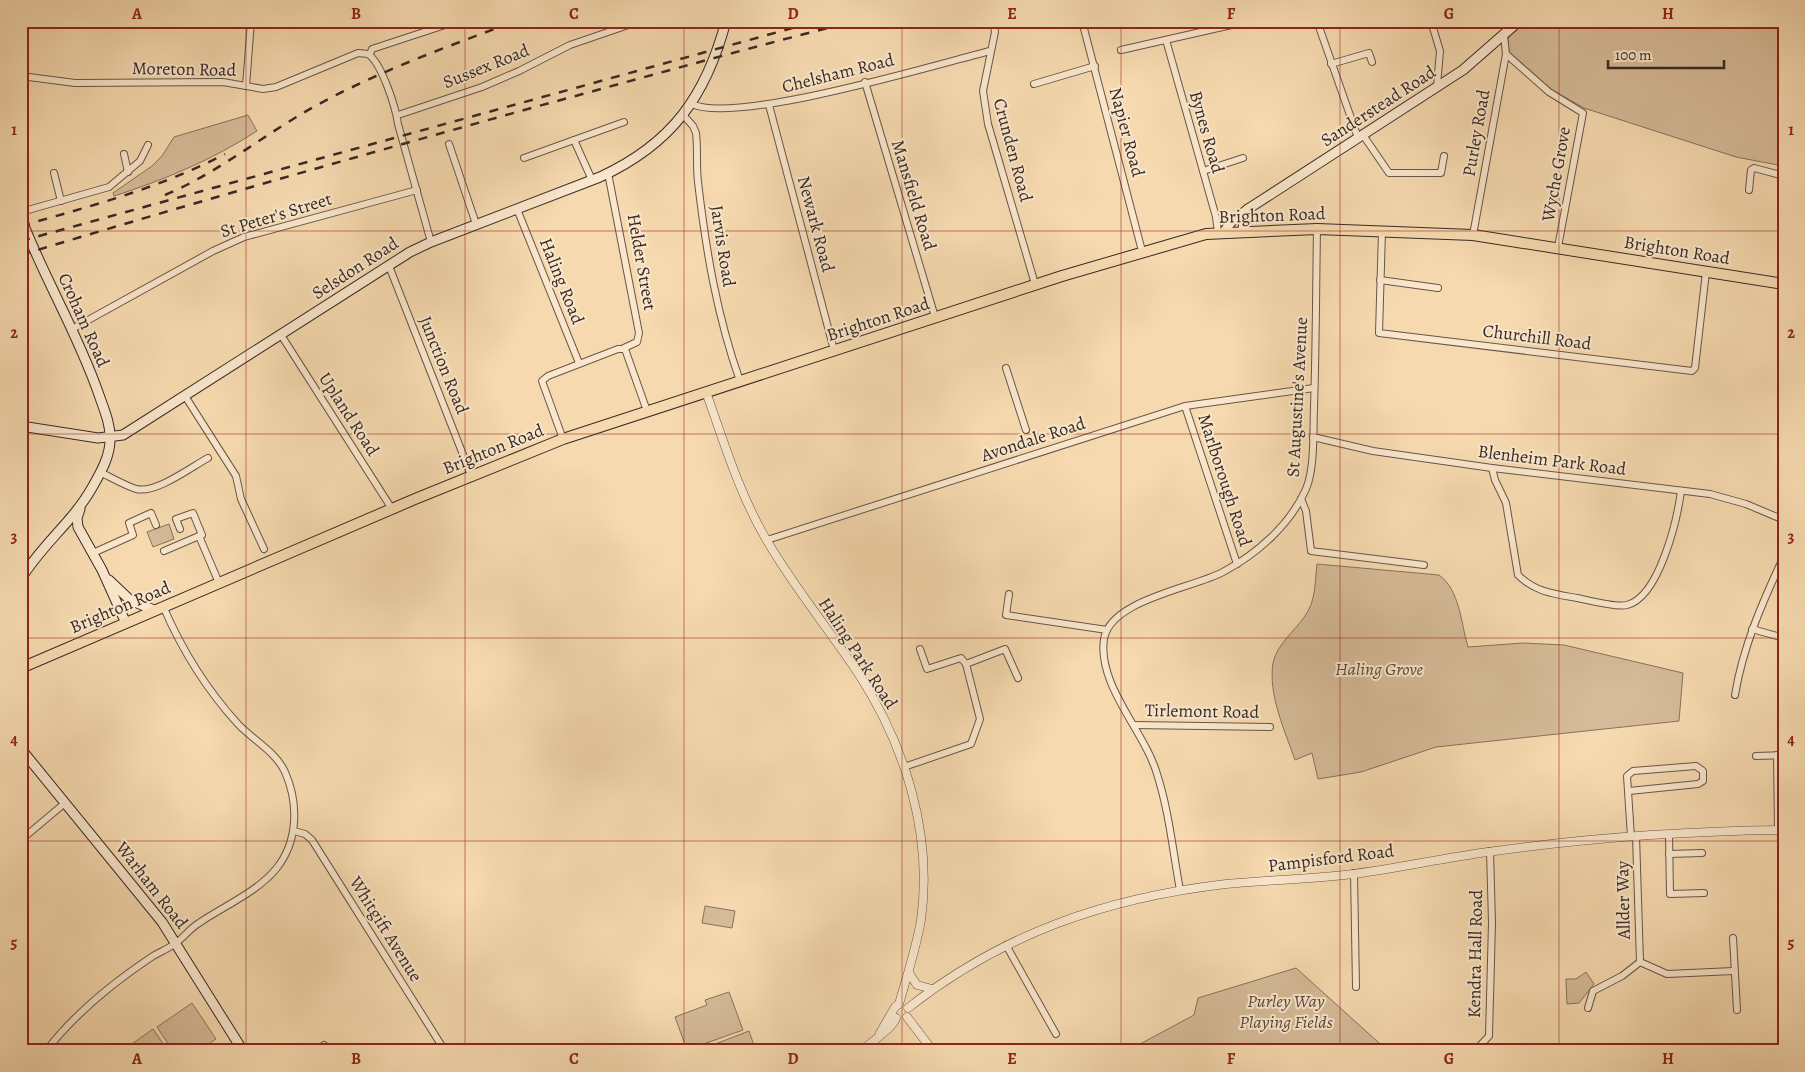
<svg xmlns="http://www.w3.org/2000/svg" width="1805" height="1072" font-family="Alegreya,serif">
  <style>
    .green { fill: #d6bb98; stroke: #86725e }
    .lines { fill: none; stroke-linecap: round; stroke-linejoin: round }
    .minor-casing { stroke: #675648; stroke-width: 8 }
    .tertiary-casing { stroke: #675648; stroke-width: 9 }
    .secondary-casing { stroke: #372a25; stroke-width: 11 }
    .primary-casing { stroke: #372a25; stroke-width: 12 }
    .minor { stroke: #f9e6cb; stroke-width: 6 }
    .tertiary { stroke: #f9e6cb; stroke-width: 8 }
    .secondary { stroke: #f9e6cb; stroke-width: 9 }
    .primary { stroke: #f6d9af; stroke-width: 10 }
    .rail { stroke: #372a25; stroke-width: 2.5; stroke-dasharray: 9 9; stroke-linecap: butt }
    .grid { fill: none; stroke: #8f2418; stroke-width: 1; stroke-opacity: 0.55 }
    .labels { text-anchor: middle; stroke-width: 4; stroke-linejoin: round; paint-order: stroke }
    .street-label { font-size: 18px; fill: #372a25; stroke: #f9e6cb }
    .park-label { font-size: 18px; font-style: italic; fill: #57473c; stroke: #f9e6cb }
    .neatline { fill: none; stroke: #8f2418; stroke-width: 2 }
    .grid-label { font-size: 16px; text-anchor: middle; font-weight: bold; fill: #8f2418 }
  </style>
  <rect width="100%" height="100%" fill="#f6d9af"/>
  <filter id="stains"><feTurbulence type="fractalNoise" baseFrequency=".004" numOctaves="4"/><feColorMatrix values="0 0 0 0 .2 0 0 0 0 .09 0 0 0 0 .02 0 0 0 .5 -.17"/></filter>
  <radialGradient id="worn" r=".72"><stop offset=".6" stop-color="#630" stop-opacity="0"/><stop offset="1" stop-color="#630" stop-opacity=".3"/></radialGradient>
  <g class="green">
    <path d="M1526,21H1784V169L1778,165L1736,157L1584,108L1552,90L1509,53L1508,38Z"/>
    <path d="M248,115L257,131C212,160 164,180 114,196L113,193L152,166L162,156L174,137Z"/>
    <path d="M169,524L174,539L153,547L147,532Z"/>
    <path d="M1317,564L1439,575C1460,590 1461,624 1468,647L1523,643L1564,645L1683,673L1679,721L1436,747L1361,772L1318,779L1312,753L1295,760C1285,731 1268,695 1273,663C1277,644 1295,631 1305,616C1316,601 1315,581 1317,564Z"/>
    <path d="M705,906L735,911L732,928L702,923Z"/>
    <path d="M1296,968L1388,1051H1127L1194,1015L1198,998Z"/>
    <path d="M1586,972L1594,984L1579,1003L1567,1004L1566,979H1576Z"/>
    <path d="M729,992L743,1030L687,1050L675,1017L707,1005L705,1000Z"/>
    <path d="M192,1003L216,1039L198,1051H173L157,1027Z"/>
    <path d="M153,1029L168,1051H122Z"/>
    <path d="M749,1031L756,1051H697Z"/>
  </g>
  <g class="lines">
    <g class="minor-casing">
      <g id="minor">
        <path d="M357,21L367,23"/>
        <path d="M993,21L995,32L983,91L988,124L1035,284"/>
        <path d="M1082,21L1142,251"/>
        <path d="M1317,21L1358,138"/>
        <path d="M1431,21L1440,51L1437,86"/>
        <path d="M1166,40L1216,217L1218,232"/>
        <path d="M1121,50L1249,21"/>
        <path d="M370,54L372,49L445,25L480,21"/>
        <path d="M1506,54L1549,92L1583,113L1558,247"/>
        <path d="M1331,64L1369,53L1372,62"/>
        <path d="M21,76L75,83L223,82L263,89L276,87L358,53L368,54C382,63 396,109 398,124L431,242"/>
        <path d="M865,82L935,317"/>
        <path d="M1034,84L1095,66"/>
        <path d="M246,86L251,21"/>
        <path d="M692,104C735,125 935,65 990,51"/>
        <path d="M769,105L834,350"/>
        <path d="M398,115L482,87L519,71L570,45L640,21"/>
        <path d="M684,116L693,126L696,133C698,149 696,166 698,182C706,251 717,316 740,381"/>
        <path d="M1363,135L1389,173H1441L1444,156"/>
        <path d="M574,140L592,180"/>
        <path d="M449,144L476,224"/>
        <path d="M124,154L128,172"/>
        <path d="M524,158L624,122"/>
        <path d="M1203,171L1243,158"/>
        <path d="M54,173L61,201"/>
        <path d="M608,173L639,333L637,342L624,348"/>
        <path d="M1749,190L1751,170L1754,168L1784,176"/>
        <path d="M517,209L579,363"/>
        <path d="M21,212L109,187L140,161L148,145"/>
        <path d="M1382,231L1379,333L1692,371L1695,368L1706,272"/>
        <path d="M1473,235L1506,54L1504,35"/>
        <path d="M389,266L471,475"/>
        <path d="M1380,280L1438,288"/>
        <path d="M72,329L213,251L244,237L417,190"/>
        <path d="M281,335L392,509"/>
        <path d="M1006,368L1026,430"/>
        <path d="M185,396L236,476L241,499L264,549"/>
        <path d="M1185,406L1237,564"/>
        <path d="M1313,437L1373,451L1492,468L1710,494L1746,504L1784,520"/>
        <path d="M563,439L542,381L548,376L618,349H625L647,411"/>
        <path d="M1492,468L1495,480L1506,503L1518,575C1535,592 1554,594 1577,598C1588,600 1616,608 1627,605C1659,597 1677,521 1681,491"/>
        <path d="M100,472C112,478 124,485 136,489C156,494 191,467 208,458"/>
        <path d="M1301,499L1306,511L1311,551L1424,565"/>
        <path d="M180,529L176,519L193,513L202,535L199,536"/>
        <path d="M767,540L1185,406L1314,388"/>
        <path d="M164,551L199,536L219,583"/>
        <path d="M93,553L133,535L129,523L151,513L156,525"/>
        <path d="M1009,594L1006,615L1107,630"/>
        <path d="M1752,629L1784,638"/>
        <path d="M966,664L1005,649L1018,678"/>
        <path d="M1735,695C1743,646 1763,601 1784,556"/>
        <path d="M1134,725L1270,727"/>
        <path d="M1777,755L1778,830"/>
        <path d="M1756,756L1784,755"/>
        <path d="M904,767L971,744L980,719L966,664L961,658L927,669L920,649"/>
        <path d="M1629,791L1698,784L1703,781V771L1696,766L1633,771L1627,776L1631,837"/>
        <path d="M294,831L305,834L312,840L445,1051"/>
        <path d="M1669,834L1670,894L1704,893"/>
        <path d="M1636,836L1640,962"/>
        <path d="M21,840L65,803"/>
        <path d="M1669,854L1702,853"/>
        <path d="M1354,873L1356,987"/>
        <path d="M1180,890C1173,852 1169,811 1157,774C1145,732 1097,685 1104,639C1110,600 1193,588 1223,572C1257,554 1290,525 1306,489C1315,468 1313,430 1314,407C1316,348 1316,288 1317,229"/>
        <path d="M1733,938L1737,1010"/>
        <path d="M1006,945L1056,1034"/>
        <path d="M1640,962L1667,974L1734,971"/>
        <path d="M1588,1008L1593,991L1622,976L1640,962"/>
        <path d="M46,1051C75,1013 114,982 153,956C160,952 167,949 173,945C183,939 189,929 199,923C224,906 257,892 276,869C298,842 299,804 285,772C276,752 253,740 238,724C207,690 181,648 163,606"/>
        <path d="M315,1051L324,1045"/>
        <path d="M1475,1051L1489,1036L1492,923L1490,851"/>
      </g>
    </g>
    <g class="tertiary-casing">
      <g id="tertiary">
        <path d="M706,392C724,442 739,493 766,539C793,586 828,628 858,673C905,745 933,834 921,920C916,949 907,976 899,1004"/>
        <path d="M909,973L917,985L932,989"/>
        <path d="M908,1008C1004,933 1106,898 1226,884C1268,880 1311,879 1353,874C1399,868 1443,858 1488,852C1586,838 1685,831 1784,830"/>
        <path d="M907,1017L933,1051"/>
        <path d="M880,1033L895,1007L899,1004"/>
        <path d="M861,1051C869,1044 895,1026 896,1018"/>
      </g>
    </g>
    <g class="secondary-casing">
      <g id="secondary">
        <path d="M21,218C44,278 77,332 98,392C103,407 111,424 110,440C110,456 101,472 93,486C74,521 41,545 21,579"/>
        <path d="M1224,232L1231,222L1248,209L1463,70L1519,21"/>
        <path d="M1243,232L1244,215L1248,209"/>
        <path d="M21,426L98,438L123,435L410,252L431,242L600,177C672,144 706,96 726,21"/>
        <path d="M80,509L77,518L78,527L102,570L125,621"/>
        <path d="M109,580L130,600L154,610"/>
        <path d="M21,749L162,922L243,1051"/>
      </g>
    </g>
    <g class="primary-casing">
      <path id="primary" d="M21,668L415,499L563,439L1062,276L1206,234L1317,229L1473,235L1784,284"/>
    </g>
    <use href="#minor" class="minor"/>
    <use href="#tertiary" class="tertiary"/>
    <use href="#secondary" class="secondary"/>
    <use href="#primary" class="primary"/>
    <g class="rail">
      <path d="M165,195C220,172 267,132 319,104C382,70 449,46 516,21"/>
      <path d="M21,226C91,206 160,188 225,154"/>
      <path d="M21,241L818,21"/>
      <path d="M21,255C192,203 363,155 535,107C642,78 748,48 855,21"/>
    </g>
  </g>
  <path class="grid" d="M246,21V1051M465,21V1051M684,21V1051M902,21V1051M1121,21V1051M1340,21V1051M1559,21V1051M21,231H1784M21,434H1784M21,638H1784M21,841H1784"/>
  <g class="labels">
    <g class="street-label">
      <text transform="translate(486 66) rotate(-22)" y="6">Sussex Road</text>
      <text transform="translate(184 69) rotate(1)" y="6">Moreton Road</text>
      <text transform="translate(838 73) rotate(-14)" y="6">Chelsham Road</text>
      <text transform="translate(1378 106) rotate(-33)" y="6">Sanderstead Road</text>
      <text transform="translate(1127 132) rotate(75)" y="6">Napier Road</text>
      <text transform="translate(1207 132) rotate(74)" y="6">Bynes Road</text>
      <text transform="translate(1476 133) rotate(-80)" y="6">Purley Road</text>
      <text transform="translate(1013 150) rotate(75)" y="6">Crunden Road</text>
      <text transform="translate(1556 174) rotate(-80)" y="6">Wyche Grove</text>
      <text transform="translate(914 195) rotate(73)" y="6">Mansfield Road</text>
      <text transform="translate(276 215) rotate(-17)" y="6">St Peter's Street</text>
      <text transform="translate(1272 215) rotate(-2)" y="6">Brighton Road</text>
      <text transform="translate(816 224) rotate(75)" y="6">Newark Road</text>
      <text transform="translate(723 246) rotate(81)" y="6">Jarvis Road</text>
      <text transform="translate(1677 250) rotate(9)" y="6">Brighton Road</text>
      <text transform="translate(642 262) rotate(80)" y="6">Helder Street</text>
      <text transform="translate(355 268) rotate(-33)" y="6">Selsdon Road</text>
      <text transform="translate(562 281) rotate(68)" y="6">Haling Road</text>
      <text transform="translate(878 319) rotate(-18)" y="6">Brighton Road</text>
      <text transform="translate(84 320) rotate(66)" y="6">Croham Road</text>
      <text transform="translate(1537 337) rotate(7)" y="6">Churchill Road</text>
      <text transform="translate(444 365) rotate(68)" y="6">Junction Road</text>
      <text transform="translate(1297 397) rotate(-87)" y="6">St Augustine's Avenue</text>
      <text transform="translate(349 414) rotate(57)" y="6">Upland Road</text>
      <text transform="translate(1033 439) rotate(-18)" y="6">Avondale Road</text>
      <text transform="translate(493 449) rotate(-22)" y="6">Brighton Road</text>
      <text transform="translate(1552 460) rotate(7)" y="6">Blenheim Park Road</text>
      <text transform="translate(1225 480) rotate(72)" y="6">Marlborough Road</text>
      <text transform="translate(120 607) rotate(-23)" y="6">Brighton Road</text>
      <text transform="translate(858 653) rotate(57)" y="6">Haling Park Road</text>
      <text transform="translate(1202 711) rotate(1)" y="6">Tirlemont Road</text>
      <text transform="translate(1331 858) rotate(-7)" y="6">Pampisford Road</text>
      <text transform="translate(152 885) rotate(52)" y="6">Warham Road</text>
      <text transform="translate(1623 900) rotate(-91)" y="6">Allder Way</text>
      <text transform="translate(386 929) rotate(58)" y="6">Whitgift Avenue</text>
      <text transform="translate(1475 954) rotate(-89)" y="6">Kendra Hall Road</text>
    </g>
    <g class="park-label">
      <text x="1379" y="675">Haling Grove</text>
      <text x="1286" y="1007">Purley Way<tspan x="1286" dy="21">Playing Fields</tspan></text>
    </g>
  </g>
  <rect width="1805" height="1072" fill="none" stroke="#f6d9af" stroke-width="55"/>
  <path d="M1608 60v8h116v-8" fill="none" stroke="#372a25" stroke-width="2.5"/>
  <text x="1615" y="60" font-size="15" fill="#372a25" stroke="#f9e6cb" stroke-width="4" paint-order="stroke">100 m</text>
  <rect x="28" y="28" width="1750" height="1016" class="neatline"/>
  <g class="grid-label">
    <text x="137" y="19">A</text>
    <text x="356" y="19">B</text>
    <text x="574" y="19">C</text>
    <text x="793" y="19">D</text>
    <text x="1012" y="19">E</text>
    <text x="1231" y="19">F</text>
    <text x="1449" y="19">G</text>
    <text x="1668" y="19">H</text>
    <text x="14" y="135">1</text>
    <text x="1791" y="135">1</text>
    <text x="14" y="338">2</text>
    <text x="1791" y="338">2</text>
    <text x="14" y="542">3</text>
    <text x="1791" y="542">3</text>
    <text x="14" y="745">4</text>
    <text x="1791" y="745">4</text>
    <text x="14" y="948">5</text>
    <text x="1791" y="948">5</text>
    <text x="137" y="1064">A</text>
    <text x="356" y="1064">B</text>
    <text x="574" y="1064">C</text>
    <text x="793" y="1064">D</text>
    <text x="1012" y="1064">E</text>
    <text x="1231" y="1064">F</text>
    <text x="1449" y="1064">G</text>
    <text x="1668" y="1064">H</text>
  </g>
  <rect width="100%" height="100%" filter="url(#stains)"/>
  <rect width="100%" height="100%" fill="url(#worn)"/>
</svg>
